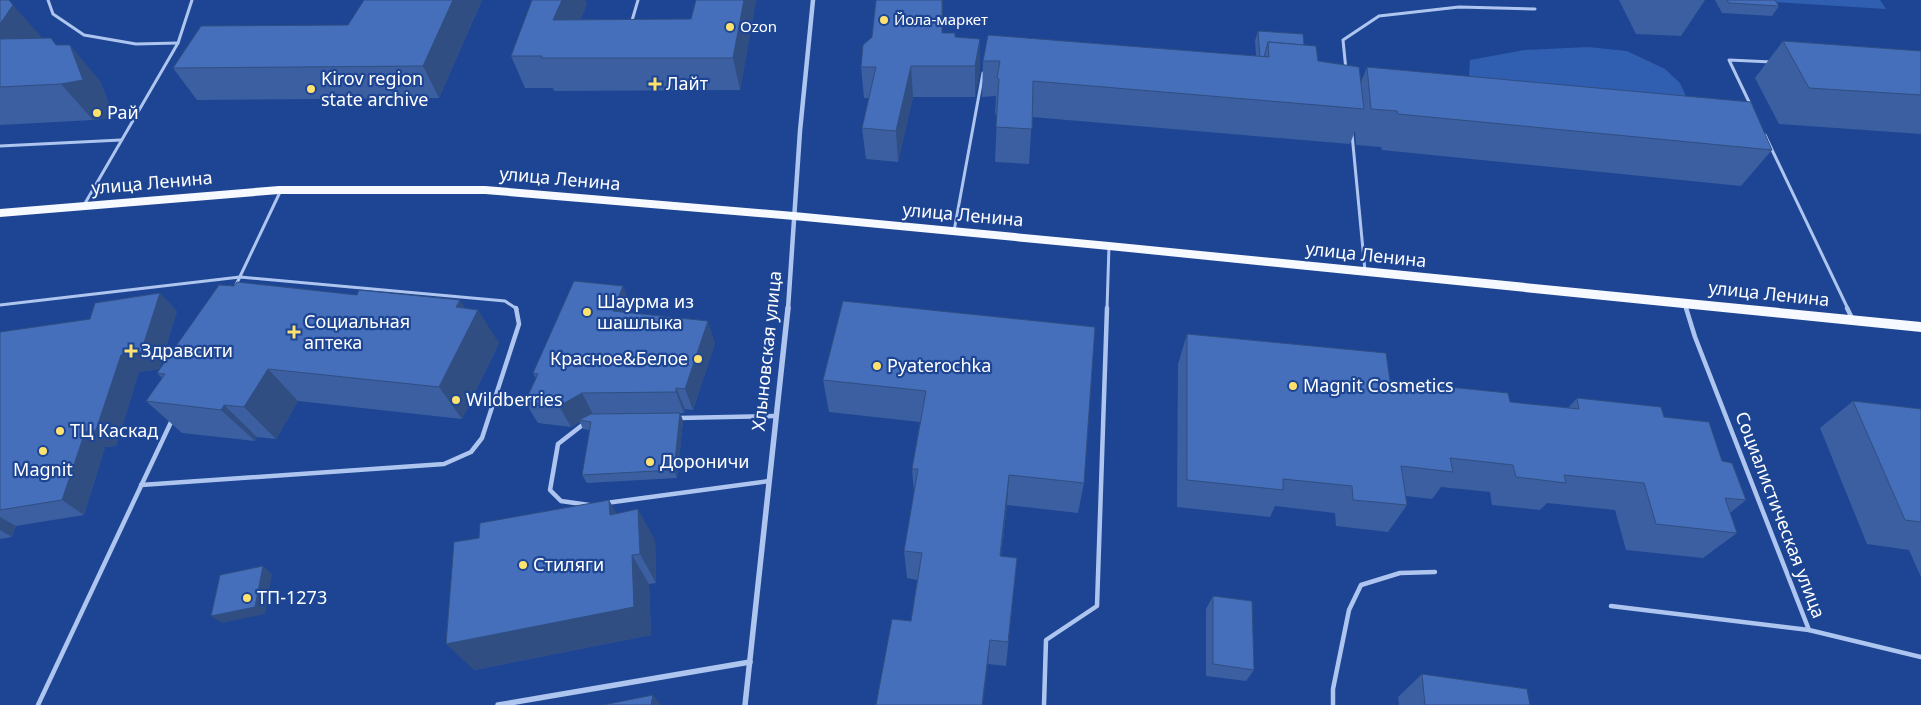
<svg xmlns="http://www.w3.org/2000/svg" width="1921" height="705" font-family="'Noto Sans',sans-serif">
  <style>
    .green { fill: #305eb1 }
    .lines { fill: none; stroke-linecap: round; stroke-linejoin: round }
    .lane-far1 { stroke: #aec5ef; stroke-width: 3 }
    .lane { stroke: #aec5ef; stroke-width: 4.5 }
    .street-far1 { stroke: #aec5ef; stroke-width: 4.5 }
    .street { stroke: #aec5ef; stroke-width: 5.5 }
    .primary { fill: #f6f9ff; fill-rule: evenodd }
    .wall { fill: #3b5fa0 }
    .shaded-wall { fill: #304e82 }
    .building { fill: #456fba; stroke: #304e82 }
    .poi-dot { fill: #fee26d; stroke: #1d4593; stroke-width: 2 }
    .labels { text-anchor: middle; stroke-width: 4.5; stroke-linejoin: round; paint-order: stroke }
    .far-poi-label { font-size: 15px; fill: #fff; stroke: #1d4593; text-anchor: start }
    .poi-label { font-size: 18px; fill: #fff; stroke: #1d4593; text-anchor: start }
    .street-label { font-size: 18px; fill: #fff; stroke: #1d4593 }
  </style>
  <rect width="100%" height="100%" fill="#1d4593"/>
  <g class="green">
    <path d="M1771,0H1880L1886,9L1772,2Z"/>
    <path d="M1588,47L1627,51L1665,69L1680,83L1689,103L1486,95L1469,76L1470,60L1524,50Z"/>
  </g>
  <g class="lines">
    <g class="lane-far1">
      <path d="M48,0L53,14L84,35L136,44L178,43"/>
      <path d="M631,24L638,0"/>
      <path d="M1346,70L1343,40L1379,16L1459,7L1535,9"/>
      <path d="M1751,106L1729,60L1772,62"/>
      <path d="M1352,134L1365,271"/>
      <path d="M1765,135L1848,309"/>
      <path d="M0,146L121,140"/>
      <path d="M84,205L178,43L192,0"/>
      <path d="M954,231L983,73"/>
      <path d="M236,285L281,190"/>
      <path d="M0,305L240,277L505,301L517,309"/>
      <path d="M1685,305L1686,309"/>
      <path d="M1107,309L1109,246"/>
    </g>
    <g class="lane">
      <path d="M1686,308L1695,337L1809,630L1921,657"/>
      <path d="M1847,308L1852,318"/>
      <path d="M679,418L776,416"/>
      <path d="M585,423L558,444L550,490L561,501L589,505"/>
      <path d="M141,485L444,464L471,452L482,438L519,324L516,308"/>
      <path d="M606,503L769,481"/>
      <path d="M1611,606L1809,630"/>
      <path d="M38,705L172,420"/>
      <path d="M1044,705L1046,640L1097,606L1107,308"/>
      <path d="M1333,705V689L1349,610L1361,585L1400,573L1435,572"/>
    </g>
    <path class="street-far1" d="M788,309L800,131L813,0"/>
    <g class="street">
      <path d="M498,705L750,662"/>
      <path d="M745,705L788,308"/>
    </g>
    <path class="primary" d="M279,186H485L794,212L1109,242L1921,322V332L1109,250L794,220L485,194H279L0,217V209Z"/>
  </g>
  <g class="wall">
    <path d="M0,0L42,38L57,45L100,81L114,117L93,120L0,125Z"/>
    <path d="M482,0L439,98L197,100L173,68L348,25Z"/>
    <path d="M756,0L740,90L554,91L553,88H525L511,56L587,4L580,20L691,19Z"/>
    <path d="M943,0L942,33L955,37L980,70L975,97H913L898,162L866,159L862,128L869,98H864L861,67Z"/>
    <path d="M1619,0H1705L1681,36L1636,34Z"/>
    <path d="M1715,0H1775L1779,6L1772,16L1722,13Z"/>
    <path d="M1258,31L1304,45L1318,61L1361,82L1367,67L1772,150L1741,186L1382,150L1381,147L1356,145L1355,131L1350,144L1032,117L1029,164L995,162L997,114H995L996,96L982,97L983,61L1256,56L1255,41Z"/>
    <path d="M1783,41L1921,51V134L1779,124L1755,78Z"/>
    <path d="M623,286L632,309L630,313L715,343L693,410L685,409L684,413H680L683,421L677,478L587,483L582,475L590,430L583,429L580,422L571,427L538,423L525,402L536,378L533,373Z"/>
    <path d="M843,301L1084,483L1078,513L1007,505L1001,556L1017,558L1006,666L988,664L911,621L917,580L907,578L904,551L914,493L912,469L920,422L829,412L823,380Z"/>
    <path d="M464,308L499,343L462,419L298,401L276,439L257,437L255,441L182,433L146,401L162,378L157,373Z"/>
    <path d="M177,311L159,369L139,372L116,446L105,447L84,515L16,526L12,537L0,539V332Z"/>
    <path d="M1187,334L1390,381L1510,402L1568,408L1577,398L1664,417L1722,461L1746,500L1730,513L1737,533L1703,558L1626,550L1615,510L1547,503L1540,510L1492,505L1490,492L1441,487L1432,499L1406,496L1407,505L1388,532L1336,526L1335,513L1275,506L1270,517L1177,507L1178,364Z"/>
    <path d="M1853,401L1921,409V577L1909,550L1867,544L1820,428Z"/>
    <path d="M617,513L655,540L656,583L649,584L651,635L474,670Z"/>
    <path d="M1213,596L1254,670L1246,681L1206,676V609Z"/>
    <path d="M1422,674L1530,705H1399L1398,697Z"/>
  </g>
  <g class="shaded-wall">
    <path d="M453,0H482L439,98L423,66Z"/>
    <path d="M562,0H585L587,4L566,52L553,20Z"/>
    <path d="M744,0H756L740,90L733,58Z"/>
    <path d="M942,0H943L942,64Z"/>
    <path d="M13,5L45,41L0,52V24Z"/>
    <path d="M980,39V70L975,97V66Z"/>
    <path d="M70,45L100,81L114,117L93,120L61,84Z"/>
    <path d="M911,66L913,97L898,162L896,131Z"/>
    <path d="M623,286L632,309L623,333L613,311Z"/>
    <path d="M160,293L177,311L159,369L139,372L116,446L105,447L84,515L62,500L85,432L121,355Z"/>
    <path d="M460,300L473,321L478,310L499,343L462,419L439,387L456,307Z"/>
    <path d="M708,321L715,343L693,410L685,389Z"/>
    <path d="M268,369L298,401L276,439L244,407Z"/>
    <path d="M676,388L685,409L684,413L676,392Z"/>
    <path d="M582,393L593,414L579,420L580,422L571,427L559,406Z"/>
    <path d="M224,405L257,437L255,441L221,410Z"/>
    <path d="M680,413L683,421L677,478L674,470Z"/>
    <path d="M1009,475L1007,505L998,583L1000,556Z"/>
    <path d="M609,500L627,531L610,515Z"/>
    <path d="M638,509L655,540L656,583L640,554Z"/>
    <path d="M0,517L16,526L12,537L0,530Z"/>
    <path d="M632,555L649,584L651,635L474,670L446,644Z"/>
    <path d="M263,566L272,574L265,614L222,623L211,616Z"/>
    <path d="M990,640L988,664L983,705H982Z"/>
    <path d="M653,695L661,705H651Z"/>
  </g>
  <g class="building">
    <path d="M0,0H9L13,5L0,24Z"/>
    <path d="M364,0H453L423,66L173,68L201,26L348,25Z"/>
    <path d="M532,0H562L553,20L691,19L696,0H744L733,58H541L542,56H511Z"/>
    <path d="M876,0H942V33H955V37L980,39L975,66H911L896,131L862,128L876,67H861L863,45L872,37Z"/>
    <path d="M1727,0H1775L1779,6L1729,3Z"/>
    <path d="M1258,31L1303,34L1304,45L1268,42L1264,57H1260Z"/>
    <path d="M988,35L1269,57L1268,42L1316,46L1318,61L1359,67L1364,109L1033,81L1032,129L996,127L999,79L997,78L1000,61H983Z"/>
    <path d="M51,38L56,45H70L83,80L61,84L0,87V39Z"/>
    <path d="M1783,41L1921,51V95L1809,88Z"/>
    <path d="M1367,67L1751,102L1772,150L1398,114L1397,111L1371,109Z"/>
    <path d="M574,281L623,286L613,311L708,321L685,389L676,388V392L582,393L559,406L525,402L538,374L533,373Z"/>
    <path d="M237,282L357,295L359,290L460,300L456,307L478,310L439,387L268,369L244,407L224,405L221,410L146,401L165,374L157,373L219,285L234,286Z"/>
    <path d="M160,293L141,352L121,355L96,430L85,432L62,500L0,510V332L90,319L95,303Z"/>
    <path d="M843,301L1095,327L1084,483L1009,475L1000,556L1017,558L1008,642L990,640L982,705H876L892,619L911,621L922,553L904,551L918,469H912L926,391L823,380Z"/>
    <path d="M1187,334L1386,353L1390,381L1508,393L1510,402L1579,409L1577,398L1661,407L1664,417L1709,422L1722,461L1732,463L1746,500L1725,498L1737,533L1656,524L1644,483L1564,475L1566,483L1516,477L1513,465L1450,458L1453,472L1401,466L1407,505L1353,500L1352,486L1283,479V490L1187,480Z"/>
    <path d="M1853,401L1921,409V522L1905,520Z"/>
    <path d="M680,413L674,470L582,475L591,422L579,420L591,414Z"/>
    <path d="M609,500L610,515L638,509L640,554L632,555L634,607L446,644L454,542L479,538L480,523Z"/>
    <path d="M263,566L255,607L211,616L220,575Z"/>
    <path d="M1213,596L1252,601L1254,670L1213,664Z"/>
    <path d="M1422,674L1527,689L1530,705H1425Z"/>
    <path d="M653,695L651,705H603Z"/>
  </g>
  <g class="poi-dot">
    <circle cx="884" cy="20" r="5"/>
    <circle cx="730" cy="27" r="5"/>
    <path d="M652.5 76.5h5v5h5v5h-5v5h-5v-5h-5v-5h5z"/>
    <circle cx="311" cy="89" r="5"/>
    <circle cx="97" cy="113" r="5"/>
    <circle cx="587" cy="312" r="5"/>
    <path d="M291.5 324.5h5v5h5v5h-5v5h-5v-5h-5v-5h5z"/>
    <path d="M128.5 343.5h5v5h5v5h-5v5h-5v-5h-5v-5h5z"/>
    <circle cx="698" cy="359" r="5"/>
    <circle cx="877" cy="366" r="5"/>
    <circle cx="1293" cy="386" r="5"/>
    <circle cx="456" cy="400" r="5"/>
    <circle cx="60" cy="431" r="5"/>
    <circle cx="43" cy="451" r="5"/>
    <circle cx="650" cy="462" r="5"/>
    <circle cx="523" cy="565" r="5"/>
    <circle cx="247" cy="598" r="5"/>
  </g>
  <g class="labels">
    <g class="far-poi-label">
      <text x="894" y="25">Йола-маркет</text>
      <text x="740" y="32">Ozon</text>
    </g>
    <g class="poi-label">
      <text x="321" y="85">Kirov region<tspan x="321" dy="21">state archive</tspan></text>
      <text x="666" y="90">Лайт</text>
      <text x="107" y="119">Рай</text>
      <text x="597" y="308">Шаурма из<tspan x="597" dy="21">шашлыка</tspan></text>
      <text x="304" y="328">Социальная<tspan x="304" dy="21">аптека</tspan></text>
      <text x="141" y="357">Здравсити</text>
      <text x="688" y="365" text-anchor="end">Красное&amp;Белое</text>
      <text x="887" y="372">Pyaterochka</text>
      <text x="1303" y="392">Magnit Cosmetics</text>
      <text x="466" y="406">Wildberries</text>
      <text x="70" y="437">ТЦ Каскад</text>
      <text x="660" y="468">Дороничи</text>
      <text x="43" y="476" text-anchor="middle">Magnit</text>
      <text x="533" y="571">Стиляги</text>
      <text x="257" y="604">ТП-1273</text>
    </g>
    <g class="street-label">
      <text transform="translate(560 179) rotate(5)" y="6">улица Ленина</text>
      <text transform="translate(152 183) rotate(-5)" y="6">улица Ленина</text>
      <text transform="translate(963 215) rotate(5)" y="6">улица Ленина</text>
      <text transform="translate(1366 255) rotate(6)" y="6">улица Ленина</text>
      <text transform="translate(1769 294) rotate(6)" y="6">улица Ленина</text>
      <text transform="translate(767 351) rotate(-84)" y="6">Хлыновская улица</text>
      <text transform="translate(1780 515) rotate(69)" y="6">Социалистическая улица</text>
    </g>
  </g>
</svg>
